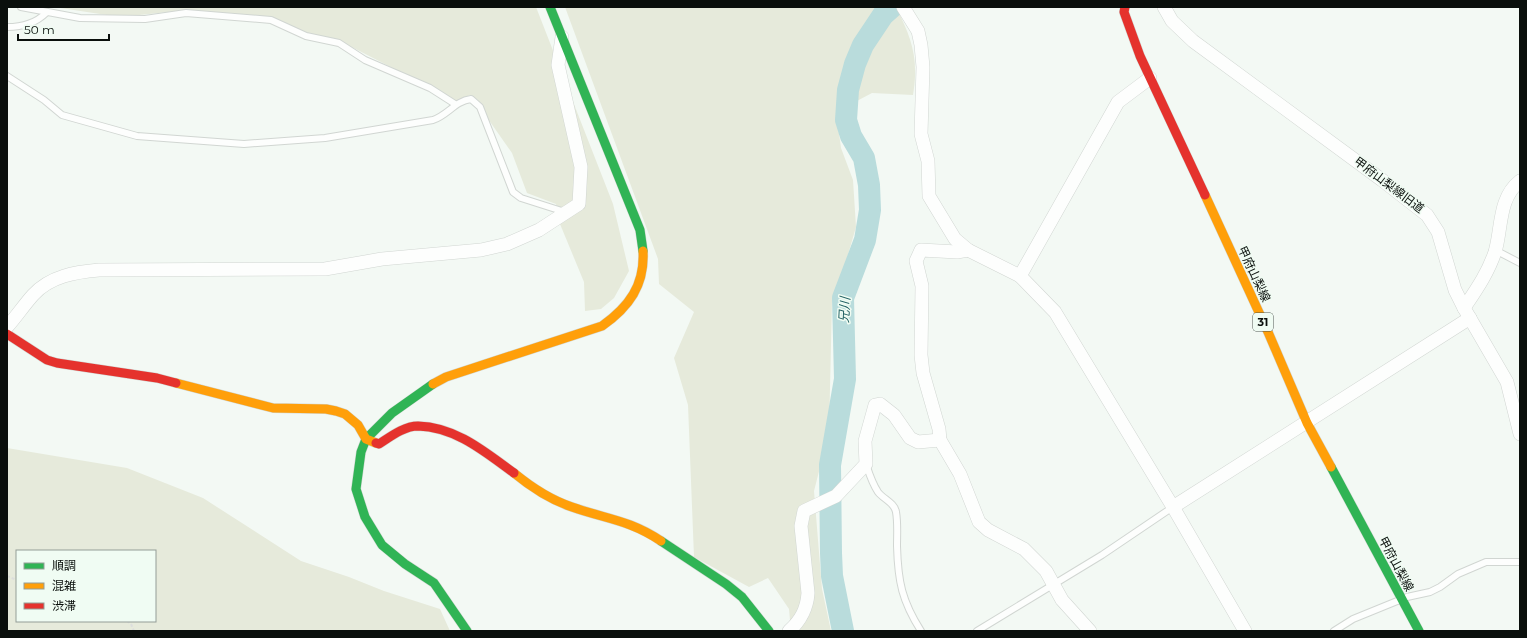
<svg xmlns="http://www.w3.org/2000/svg" width="1527" height="638" font-family="Montserrat,'Noto Sans JP',sans-serif">
  <style>
    .green { fill: #e6eadb; fill-rule: evenodd }
    .lines { fill: none; stroke-linecap: round; stroke-linejoin: round }
    .river { stroke: #b9dcdc; stroke-width: 22 }
    .lane-casing { stroke: #d1d6d2; stroke-width: 8 }
    .street-casing { stroke: #d1d6d2; stroke-width: 14 }
    .fast-casing { stroke: #d1d6d2; stroke-width: 10 }
    .slow-casing { stroke: #d1d6d2; stroke-width: 10 }
    .jam-casing { stroke: #d1d6d2; stroke-width: 10 }
    .path { stroke: #dcdedc; stroke-width: 2; stroke-dasharray: 3 2; stroke-linecap: butt }
    .lane { stroke: #fdfefd; stroke-width: 6 }
    .street { stroke: #fdfefd; stroke-width: 13 }
    .fast { stroke: #30b455; stroke-width: 9 }
    .slow { stroke: #ff9f0a; stroke-width: 9 }
    .jam { stroke: #e5322d; stroke-width: 9 }
    .labels { text-anchor: middle; stroke-width: 3; stroke-linejoin: round; paint-order: stroke }
    .shield { fill: #f0fcf3; stroke: #4f5651; stroke-width: 1 }
    .shield-label { font-size: 11px; font-weight: bold; fill: #0a0f0c }
    .street-label { font-size: 12px; fill: #0a0f0c; stroke: #f0fcf3 }
    .water-label { font-size: 13px; font-style: italic; fill: #1e5f61; stroke: #f0fcf3 }
  </style>
  <rect width="100%" height="100%" fill="#f3f9f4"/>
  <g class="green">
    <path d="M54,7H536L613,204L629,271L614,298L601,309L585,311L584,282L560,224L556,204L527,193L512,153L486,116L478,100L470,95L457,101L338,40L306,33L267,17L187,10L120,17Z"/>
    <path d="M565,7H896C912,39 919,59 913,95L872,93L836,112L841,148L853,180L856,227L845,265L832,301L829,432L814,491L822,589L831,631H791L789,609L768,578L749,587L694,557L688,405L674,358L694,312L659,284L658,259Z"/>
    <path d="M7,448L127,468L203,498L301,561L349,577L384,591L440,609L450,631H7ZM17,551H155V621H17Z"/>
  </g>
  <g class="lines">
    <path class="river" d="M843,631L832,576L831,553L830,465L845,379L843,298L865,240L870,210L869,185L864,158L851,136L846,120L848,90L855,64L863,45L883,15L892,7"/>
    <g class="lane-casing">
      <g id="lane">
        <path d="M21,7L80,18L145,19L186,13L271,20L306,36L339,43L365,60L430,88L455,104"/>
        <path d="M7,27C21,27 36,23 46,13"/>
        <path d="M7,76L44,100L62,115L137,136L244,144L325,138L433,120C448,115 455,101 471,99L480,107L513,192L521,198L565,212"/>
        <path d="M1495,250L1520,263"/>
        <path d="M866,464C869,473 872,483 878,492C883,499 895,503 896,512C898,523 897,535 897,546C898,582 902,601 921,631"/>
        <path d="M977,631L1102,555L1173,507"/>
        <path d="M1334,631L1353,619L1407,597L1430,592L1440,587L1458,574L1486,562H1520"/>
      </g>
    </g>
    <g class="street-casing">
      <g id="street">
        <path d="M903,7L918,31L921,45L923,67L921,134L928,161L929,196L955,239L968,250L1020,276L1055,312L1173,507L1245,631"/>
        <path d="M1164,7L1172,21L1193,41L1382,180L1427,215L1438,232L1455,290L1464,308L1507,382L1520,434"/>
        <path d="M968,250L957,252L921,250L916,261L922,286L921,355L923,373L939,429L940,440L960,474L979,522L988,530L1024,549L1046,571L1062,600L1090,631"/>
        <path d="M1020,276L1118,102L1150,78"/>
        <path d="M1464,308C1476,290 1488,273 1495,252C1502,229 1498,198 1520,181"/>
        <path d="M7,327C16,317 24,305 33,295C50,276 76,272 99,270L325,269L382,259L481,250L507,244L539,230L579,204L581,167L558,65L562,37"/>
        <path d="M1173,507L1470,318"/>
        <path d="M789,631C801,620 807,609 808,593L801,526L804,511L836,496L866,464L865,441L875,405L880,404L894,415L910,438L918,442L940,440"/>
      </g>
    </g>
    <g class="fast-casing">
      <g id="fast">
        <path d="M550,7L640,230L643,251"/>
        <path d="M433,384L392,413L366,439L361,452L356,489L365,517L382,545L405,564L434,583L467,631"/>
        <path d="M1331,467L1419,631"/>
        <path d="M661,541L726,584L742,597L769,631"/>
      </g>
    </g>
    <g class="slow-casing">
      <g id="slow">
        <path d="M1205,195L1268,332L1307,423L1331,467"/>
        <path d="M176,383L273,408L326,409L336,411L345,414L358,425L366,439L376,443"/>
        <path d="M433,384L446,377L602,326C629,307 645,285 643,251"/>
        <path d="M514,473C531,487 551,500 572,507C606,519 630,520 661,541"/>
      </g>
    </g>
    <g class="jam-casing">
      <g id="jam">
        <path d="M1125,7L1124,12L1140,56L1205,195"/>
        <path d="M7,334L47,360L57,363L157,378L176,383"/>
        <path d="M376,443L379,444C390,437 404,426 418,426C456,427 485,452 514,473"/>
      </g>
    </g>
    <g class="path">
      <path d="M7,576L17,580"/>
      <path d="M127,621L131,624L134,631"/>
    </g>
    <use href="#lane" class="lane"/>
    <use href="#street" class="street"/>
    <use href="#fast" class="fast"/>
    <use href="#slow" class="slow"/>
    <use href="#jam" class="jam"/>
  </g>
  <g class="labels">
    <rect class="shield" x="1253" y="313" width="20" height="18" rx="3"/>
    <g class="shield-label">
      <text x="1263" y="326">31</text>
    </g>
    <g class="street-label">
      <text transform="translate(1389 185) rotate(37)" y="4">甲府山梨線旧道</text>
      <text transform="translate(1254 274) rotate(65)" y="4">甲府山梨線</text>
      <text transform="translate(1396 564) rotate(62)" y="4">甲府山梨線</text>
    </g>
    <g class="water-label">
      <text transform="translate(844 310) rotate(-87)" y="5">兄川</text>
    </g>
  </g>
  <rect width="1527" height="638" fill="none" stroke="#0a0f0c" stroke-width="16"/>
  <rect x="16" y="550" width="140" height="72" fill="#f0fcf3" stroke="#949d97"/>
  <rect x="24" y="563" width="20" height="6" fill="#30b455" stroke="#949d97"/>
  <text x="52" y="570" font-size="12" fill="#0a0f0c">順調</text>
  <rect x="24" y="583" width="20" height="6" fill="#ff9f0a" stroke="#949d97"/>
  <text x="52" y="590" font-size="12" fill="#0a0f0c">混雑</text>
  <rect x="24" y="603" width="20" height="6" fill="#e5322d" stroke="#949d97"/>
  <text x="52" y="610" font-size="12" fill="#0a0f0c">渋滞</text>
  <path d="M18 34v6h91v-6" fill="none" stroke="#0a0f0c" stroke-width="2"/>
  <text x="24" y="34" font-size="12" fill="#0a0f0c" stroke="#f0fcf3" stroke-width="3" paint-order="stroke">50 m</text>
</svg>
